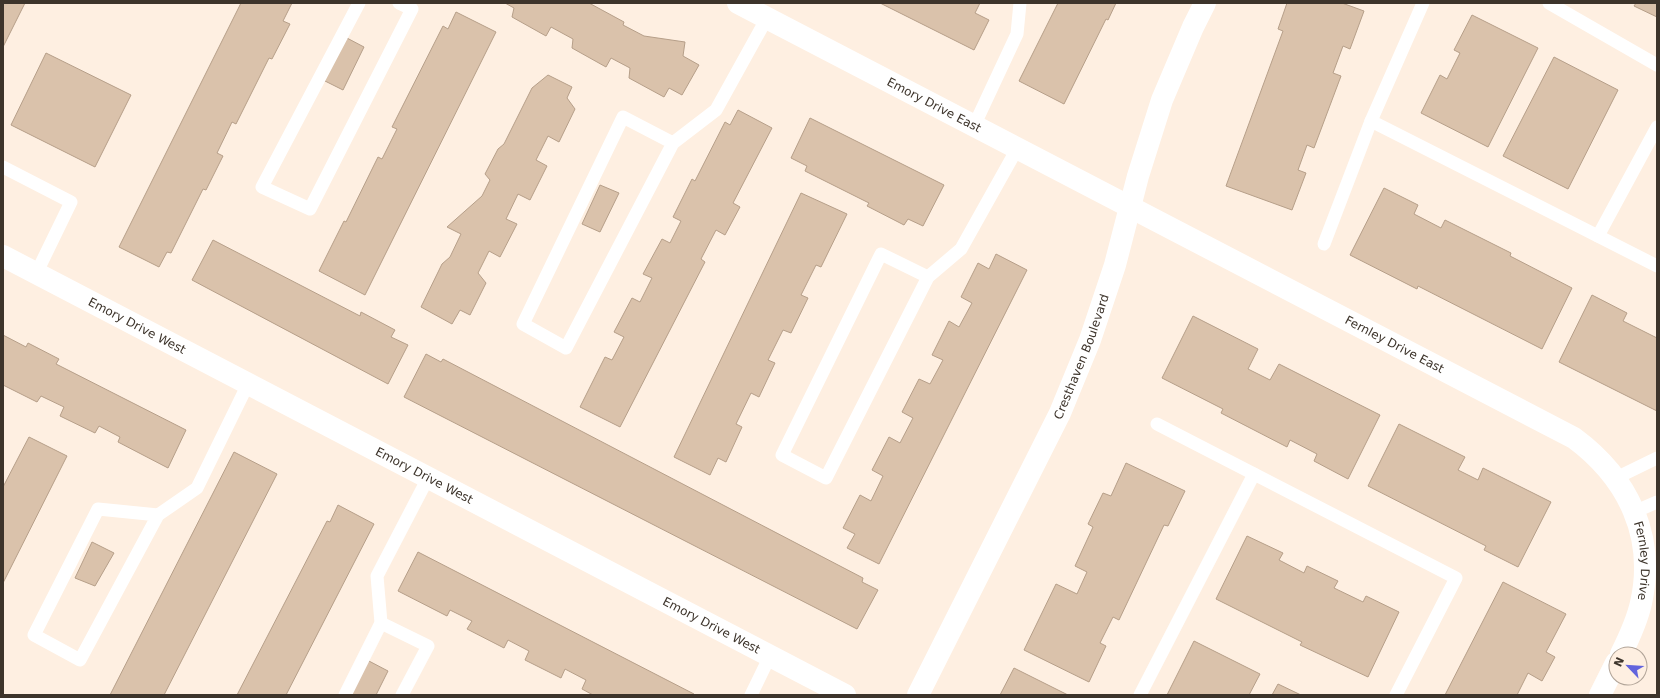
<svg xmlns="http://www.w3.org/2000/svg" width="1660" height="698" font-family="'DejaVu Sans',sans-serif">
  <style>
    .building { fill: #dac2ab; stroke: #b69f89 }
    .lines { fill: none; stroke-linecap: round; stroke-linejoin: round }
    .lane { stroke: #fff; stroke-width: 13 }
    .street { stroke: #fff; stroke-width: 22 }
    .secondary { stroke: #fff; stroke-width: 22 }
    .labels { text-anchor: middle; stroke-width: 3; stroke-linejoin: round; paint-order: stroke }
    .street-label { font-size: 12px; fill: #3d342b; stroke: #feefe1 }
  </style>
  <rect width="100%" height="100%" fill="#feefe1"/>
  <g class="building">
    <path d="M3,3H25L3,47Z"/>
    <path d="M241,3H292L283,21L290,24L272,59L269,58L236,124L232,122L217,153L223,156L206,190L203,189L171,253L167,252L159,267L119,247Z"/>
    <path d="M505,3H589L624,22L623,25L644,36L685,42L683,56L699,65L682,95L669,88L664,97L629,78L630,68L611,58L606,67L572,48L573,39L551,27L546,36L512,17L514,8Z"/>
    <path d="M880,3H980L975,13L989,20L974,50Z"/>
    <path d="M1058,3H1116L1108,20L1106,19L1064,104L1019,81Z"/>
    <path d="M1287,3H1342L1364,11L1350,49L1343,46L1333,73L1341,76L1314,148L1307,145L1298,170L1306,173L1292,210L1226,186L1283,31L1278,29Z"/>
    <path d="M1636,3H1657V17L1634,6Z"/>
    <path d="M456,12L496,32L365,295L319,271L344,221L346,222L378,157L382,159L397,129L392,127L443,26L448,29Z"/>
    <path d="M1472,15L1538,48L1488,147L1421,113L1440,75L1447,79L1460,53L1454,50Z"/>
    <path d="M345,37L364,47L343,90L323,80Z"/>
    <path d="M46,53L131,95L95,167L11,125Z"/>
    <path d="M1554,57L1618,90L1568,189L1503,156Z"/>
    <path d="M548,75L572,87L567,98L575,109L559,142L548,136L536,160L547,166L530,200L518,194L506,219L517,224L500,257L489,251L478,273L486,283L470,315L460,310L452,324L421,307L442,264L450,257L461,234L447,227L482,196L490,180L485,174L498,149L504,144L532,88Z"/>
    <path d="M738,110L772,128L733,203L740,207L725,235L716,230L701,259L705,262L620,427L580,407L605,357L612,360L624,337L614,332L632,298L640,302L652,278L643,274L662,239L670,243L681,221L673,217L692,179L695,181L725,122L730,125Z"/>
    <path d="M810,118L944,185L923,226L908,219L904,225L867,206L869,203L805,171L807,166L791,158Z"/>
    <path d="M600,185L619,193L600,232L582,224Z"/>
    <path d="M1384,188L1418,205L1414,214L1441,228L1445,220L1511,253L1510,256L1572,288L1542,349L1418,286L1417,289L1350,255Z"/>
    <path d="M801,193L847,214L821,267L816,265L801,295L808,298L791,333L783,330L768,360L775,363L759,397L751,393L736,424L742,427L726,462L718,458L710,475L674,457Z"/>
    <path d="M213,240L360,316L361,312L395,330L391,337L408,345L388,384L192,280Z"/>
    <path d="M996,254L1027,270L879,564L847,548L855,534L843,528L860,495L871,501L883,476L872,470L889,437L900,443L913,418L902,412L919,379L930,384L943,360L932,355L949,321L959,327L972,303L961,297L978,263L989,269Z"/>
    <path d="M1592,295L1627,313L1623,321L1657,338V411L1559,362Z"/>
    <path d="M1193,316L1258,349L1248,369L1270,380L1279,364L1380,415L1348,479L1314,461L1317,454L1290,440L1287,447L1221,413L1223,409L1162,378Z"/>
    <path d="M3,335L26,347L28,343L59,359L56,364L186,430L168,468L118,442L120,437L99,426L95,433L60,416L64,407L41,396L37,402L3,385Z"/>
    <path d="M426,354L441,362L443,359L863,578L862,582L878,590L857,629L404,397Z"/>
    <path d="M1399,424L1465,457L1458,470L1478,480L1483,468L1551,502L1518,567L1484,550L1486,546L1368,486Z"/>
    <path d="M29,437L67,456L3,583V487Z"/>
    <path d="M234,452L277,474L164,695H110Z"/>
    <path d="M1126,463L1185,491L1168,526L1164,525L1119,620L1113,617L1100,643L1106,646L1089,682L1024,650L1056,584L1077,594L1087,572L1075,566L1093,527L1088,524L1103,493L1111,496Z"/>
    <path d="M338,505L374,524L286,695H237L327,521L330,522Z"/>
    <path d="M1247,536L1283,553L1279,560L1304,573L1307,566L1338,581L1334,588L1363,602L1366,596L1399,612L1368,677L1300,645L1302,642L1216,599Z"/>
    <path d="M92,542L114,553L95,586L75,578Z"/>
    <path d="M418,552L694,694L693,695H593L582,689L586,680L565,669L561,678L525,660L529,651L508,640L504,648L467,629L472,621L450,610L447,616L398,591Z"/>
    <path d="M1503,582L1566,614L1546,652L1555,657L1542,681L1528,673L1517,695H1445Z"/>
    <path d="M1194,641L1260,674L1249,695H1167Z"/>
    <path d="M367,660L388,671L376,695H349Z"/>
    <path d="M1014,668L1068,695H1000Z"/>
    <path d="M1278,684L1301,695H1272Z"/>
  </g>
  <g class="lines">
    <g class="lane">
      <path d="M359,3L262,187L310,209L412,9L399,3"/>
      <path d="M1423,3L1371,121L1657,266"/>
      <path d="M1549,3L1657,65"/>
      <path d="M974,126L1017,34L1020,3"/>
      <path d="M673,143L623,117L523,324L566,348L673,143L716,110L767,18"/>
      <path d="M3,167L71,202L36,274"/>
      <path d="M1598,236L1657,127"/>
      <path d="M1324,244L1371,121"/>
      <path d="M928,277L826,478L782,455L881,254L928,277L961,249L1017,149"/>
      <path d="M1157,424L1456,578L1396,695"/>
      <path d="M1616,478L1657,458"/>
      <path d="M1634,512L1657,502"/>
      <path d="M158,515L80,660L34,635L98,509L158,515L197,488L248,384"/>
      <path d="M381,623L428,646L402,695"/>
      <path d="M345,695L381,623L377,576L428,478"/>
      <path d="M751,695L770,656"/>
      <path d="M1140,695L1254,474"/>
    </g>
    <g class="street">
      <path id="s1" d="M738,3L1574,438C1628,478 1656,536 1641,603C1637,621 1629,638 1621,654"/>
      <path id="s2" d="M3,256L845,695"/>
      <path d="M1600,695L1616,663"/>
    </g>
    <path class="secondary" id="s3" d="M918,695L1060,413L1090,340L1115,265L1138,176L1162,100L1193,27L1205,3"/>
  </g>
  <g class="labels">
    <g class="street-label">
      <text dy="4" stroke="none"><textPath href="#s1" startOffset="221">Emory Drive East</textPath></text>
      <text dy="4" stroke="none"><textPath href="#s2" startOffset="151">Emory Drive West</textPath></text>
      <text dy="4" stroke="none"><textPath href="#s1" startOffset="740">Fernley Drive East</textPath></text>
      <text dy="4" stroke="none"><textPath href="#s3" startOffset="376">Cresthaven Boulevard</textPath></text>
      <text dy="4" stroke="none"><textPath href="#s2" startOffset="475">Emory Drive West</textPath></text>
      <text dy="4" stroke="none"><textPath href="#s1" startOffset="1089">Fernley Drive</textPath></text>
      <text dy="4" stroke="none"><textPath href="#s2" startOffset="799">Emory Drive West</textPath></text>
    </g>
  </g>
  <rect width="1660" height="698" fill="none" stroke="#3d342b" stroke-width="8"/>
  <g transform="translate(1628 666) rotate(295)"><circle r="19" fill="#feefe1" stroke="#b1a498"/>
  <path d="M0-3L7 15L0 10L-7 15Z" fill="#6364dd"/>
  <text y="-6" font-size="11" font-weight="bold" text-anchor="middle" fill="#3d342b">N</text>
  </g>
</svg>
